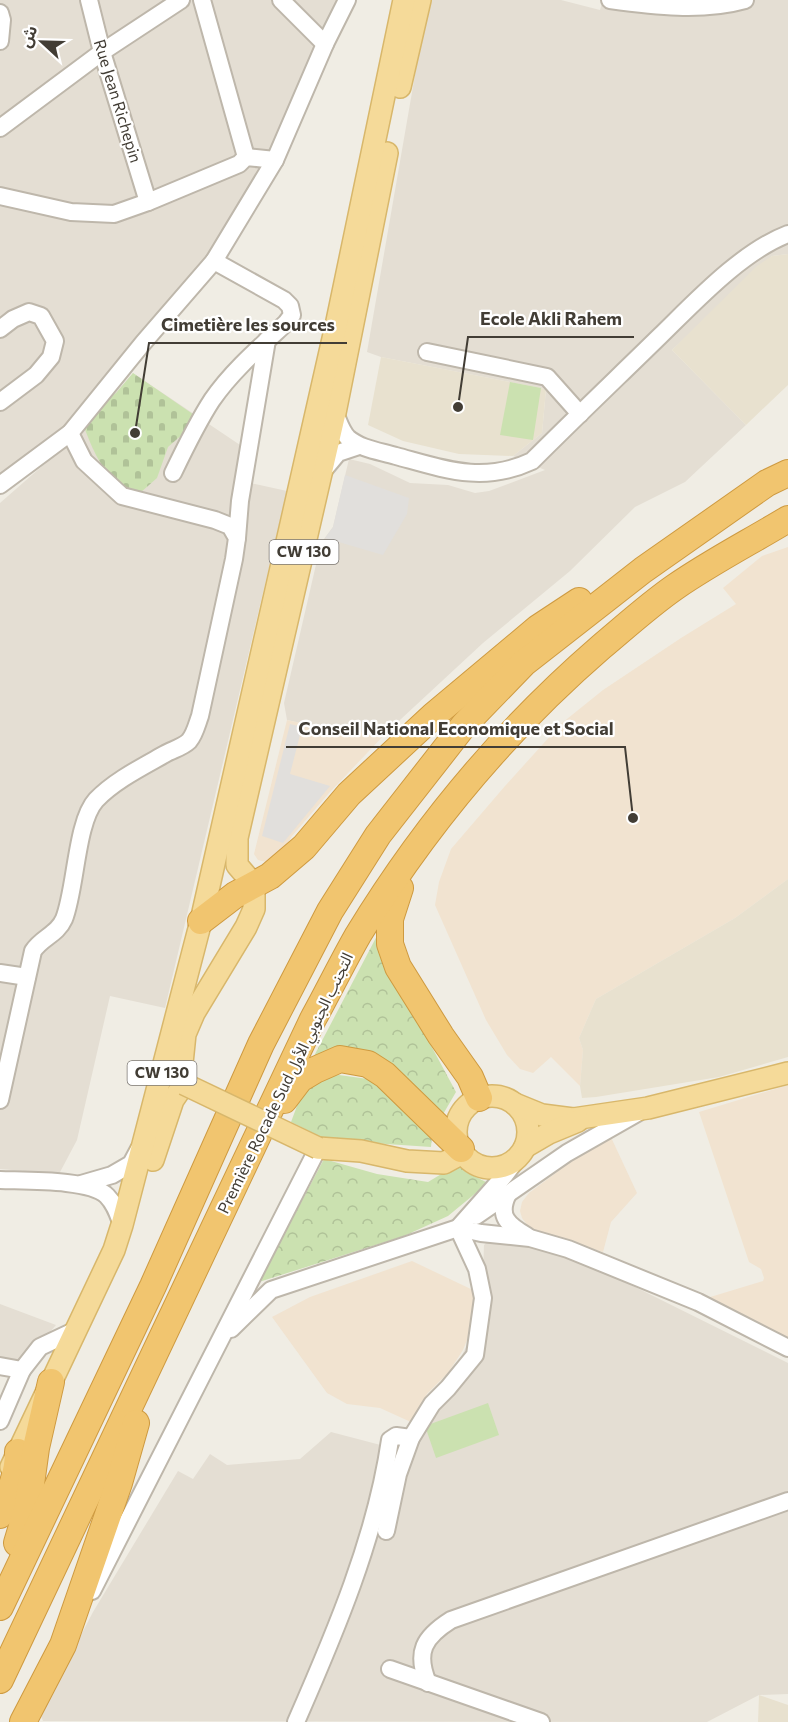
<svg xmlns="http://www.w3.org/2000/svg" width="788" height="1722" font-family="Commissioner,'Noto Sans Arabic',sans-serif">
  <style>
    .residential { fill: #e4ded3 }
    .commercial { fill: #f1e3d0 }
    .education { fill: #e8e1cf }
    .forest { fill: url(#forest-crowns) }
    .cemetery { fill: url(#cemetery-stones) }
    .park { fill: #cbe1b0 }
    .parking { fill: #e1dfdc }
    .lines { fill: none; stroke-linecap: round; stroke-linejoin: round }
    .minor-casing { stroke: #beb7ab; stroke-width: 20 }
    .major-casing { stroke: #d8b76b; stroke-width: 24 }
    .highway-casing { stroke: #ce9a40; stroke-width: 28 }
    .minor { stroke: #fff; stroke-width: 16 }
    .major { stroke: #f5da99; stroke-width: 21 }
    .highway { stroke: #f1c56f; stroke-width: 26 }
    .major-bridge-casing { stroke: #d8b76b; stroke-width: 24; stroke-linecap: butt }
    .major-bridge { stroke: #f5da99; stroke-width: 21 }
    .labels { text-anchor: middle; stroke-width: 4.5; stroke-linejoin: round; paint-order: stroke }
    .shield { fill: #fff; stroke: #7b7772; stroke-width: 1.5 }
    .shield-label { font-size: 15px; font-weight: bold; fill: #423d35 }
    .street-label { font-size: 16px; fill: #423d35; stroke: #fff }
    .leader { fill: none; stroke: #423d35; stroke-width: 2 }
    .callout-dot { fill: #423d35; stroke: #fff; stroke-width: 2 }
    .callout-label { font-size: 18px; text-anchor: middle; font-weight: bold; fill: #423d35; stroke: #fff; stroke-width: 4.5; stroke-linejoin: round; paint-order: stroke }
  </style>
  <defs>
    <pattern id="forest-crowns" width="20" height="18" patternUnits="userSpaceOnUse" patternTransform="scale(1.5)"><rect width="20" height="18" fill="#cbe1b0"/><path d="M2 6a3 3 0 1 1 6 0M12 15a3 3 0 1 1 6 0" fill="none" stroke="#b0c298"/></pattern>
    <pattern id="cemetery-stones" width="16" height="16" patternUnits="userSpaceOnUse" patternTransform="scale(1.5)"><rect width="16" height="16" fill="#cbe1b0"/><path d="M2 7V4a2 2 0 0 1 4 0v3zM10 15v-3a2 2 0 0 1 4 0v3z" fill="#b0c298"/></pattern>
  </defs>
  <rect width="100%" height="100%" fill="#f0ede4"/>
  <g class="residential">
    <path d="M0,0H345L272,157L218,252L62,429L0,478Z"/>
    <path d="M428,0H561L600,10L603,0H788V254L772,256L672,350L746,425L685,482L635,507L570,571L483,643L387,732L346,733L287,720L284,703L321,543L333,527L349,459L370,464L410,483L448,485L475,493L489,491L545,470L513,456L542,433L546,389L381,357L367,352Z"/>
    <path d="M133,373L246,449L241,481L287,491L165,1008L110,996L77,1140L59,1174L0,1169V503L80,433Z"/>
    <path d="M499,1237L557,1254L627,1283L788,1363V1694L759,1695L707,1722L43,1721L40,1714L93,1612L178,1471L193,1479L210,1454L227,1465L300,1459L331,1432L392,1448L391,1474L430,1396L458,1363L473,1333L482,1303L484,1245L490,1239Z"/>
    <path d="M0,1304L56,1325L15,1373L0,1370Z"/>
  </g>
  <g class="commercial">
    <path d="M788,547V879L735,918L596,999L579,1038L583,1050L580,1086L551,1057L533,1073L520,1069L507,1055L486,1020L435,905L439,882L451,849L505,786L562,723L603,690L681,638L736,604L723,588L762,556Z"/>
    <path d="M287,720L346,733L387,732L329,793L292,836L283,851L266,862L258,860L254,854Z"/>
    <path d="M788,1085V1341L707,1298L763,1281L764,1278L761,1269L749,1262L699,1112Z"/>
    <path d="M609,1133L637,1193L611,1222L603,1252L531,1230L522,1218L520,1211L522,1202L529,1193Z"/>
    <path d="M412,1261L475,1291L473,1325L463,1350L448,1373L427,1394L413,1423L380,1408L347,1404L327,1393L272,1317L310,1297Z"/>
  </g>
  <g class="education">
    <path d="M788,254V385L746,425L672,350L757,266L772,256Z"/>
    <path d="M381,357L546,389L542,433L513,456L459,454L403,441L368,425Z"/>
    <path d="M788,879V1057L719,1077L596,1097L582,1098L580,1086L583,1050L579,1038L596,999L735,918Z"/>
    <path d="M759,1695L788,1705V1722H758Z"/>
  </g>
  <g class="forest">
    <path d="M380,930V954L404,1001L428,1040L456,1092L442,1116L345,1051L314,1056Z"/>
    <path d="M339,1075L368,1079L387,1093L432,1135L431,1147L327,1140L291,1122C304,1090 301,1079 339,1075Z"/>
    <path d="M324,1159L377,1174L428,1182L458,1164L466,1172L488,1183L448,1216L404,1236L259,1282Z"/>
  </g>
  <path class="cemetery" d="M133,373L200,419L168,447L157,478L140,493C134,490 127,489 122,485C99,471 90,442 81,419L116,393Z"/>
  <g class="park">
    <path d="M510,382L541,388L533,440L500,435Z"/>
    <path d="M488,1403L499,1435L436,1458L425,1426Z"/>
  </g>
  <g class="parking">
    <path d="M345,475L409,498L407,514L383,555L325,538L333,527Z"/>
    <path d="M290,724L302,727L290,774L330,786L283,843L262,836Z"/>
  </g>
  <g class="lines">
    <g class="minor-casing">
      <g id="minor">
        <path d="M89,0L102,52L148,202"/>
        <path d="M202,0L246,157"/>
        <path d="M281,0L325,44"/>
        <path d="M610,0C654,6 702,12 745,0"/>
        <path d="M0,13L2,20L0,41"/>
        <path d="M0,128L102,52L181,0"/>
        <path d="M0,196L71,212L114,214L148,202L239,164L246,157L275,160"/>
        <path d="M0,329L13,319L29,312L41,316L55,341L51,357L36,375L0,402"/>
        <path d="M427,352L547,377L580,414"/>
        <path d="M335,413C339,422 341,431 348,438C361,449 379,451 396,456C444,469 483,484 532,461C574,419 617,378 660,336C695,302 741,252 788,234"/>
        <path d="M323,471L338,453L359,446"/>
        <path d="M173,473C185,448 197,423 212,400C232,371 260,347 286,323L292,315L290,306L284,300L214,261"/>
        <path d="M0,485L70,433L143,343L214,261L275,160L325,44L347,0"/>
        <path d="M237,538L240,501L267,340"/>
        <path d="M0,973L27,977"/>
        <path d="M0,1100L33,951C42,937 57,935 64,919C76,889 76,822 96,800C114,781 142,767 165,754C172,750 183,747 189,741C195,734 197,724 200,716L234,559L237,538L230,526L215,520L122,496L84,461L70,433"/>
        <path d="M0,1180C24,1181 91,1179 107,1196C115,1204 118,1214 122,1225"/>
        <path d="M81,1184L112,1175L131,1164L139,1149"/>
        <path d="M508,1194C497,1216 508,1225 527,1236"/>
        <path d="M476,1216L567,1153L639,1112"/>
        <path d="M458,1228L481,1233L530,1238L568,1249L698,1302L788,1348"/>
        <path d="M231,1329L271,1290L458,1228L505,1175L520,1155"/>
        <path d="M0,1366L22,1370L40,1347L76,1330"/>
        <path d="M0,1421L22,1370"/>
        <path d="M386,1531L398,1474L411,1438L432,1404L448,1388L475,1355L483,1298L477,1269L458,1228"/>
        <path d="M92,1591L318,1148"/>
        <path d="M390,1669L541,1722"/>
        <path d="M428,1683C415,1652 424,1637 451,1620L788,1501"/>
        <path d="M296,1722C335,1633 376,1537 390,1440L396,1436L411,1438"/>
      </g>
    </g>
    <g class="major-casing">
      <g id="major">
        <path d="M400,87L420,0"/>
        <circle cx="492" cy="1132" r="36"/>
        <path d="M515,1104L542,1115L573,1119L648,1108L788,1073"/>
        <path d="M525,1147L549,1133L578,1121"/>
        <path d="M318,1148L361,1151L407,1161L444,1163L455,1157L462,1150"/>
        <path d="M153,1160L173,1100L184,1084L182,1063L185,1034L194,1013L246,927L254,909V885L237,865V838L335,413L387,153"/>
        <path d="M11,1467L114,1250L122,1225L201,921L337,321L404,0"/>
      </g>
    </g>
    <g class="highway-casing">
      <g id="highway">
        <path d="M400,888L390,919V944L398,967L441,1036L470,1077L479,1098"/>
        <path d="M201,921L235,895L270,876L304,847L349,794L433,716L538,628L579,601"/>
        <path d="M284,1100L300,1079L315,1070L340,1059L368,1064L385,1075L461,1149"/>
        <path d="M0,1515C9,1494 18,1475 18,1452"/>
        <path d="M17,1543L28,1506L36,1448L51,1382"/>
        <path d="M0,1607L153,1286L261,1044L330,911L378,835L464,725L524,663L643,570L767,483L788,473"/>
        <path d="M0,1680L313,1019C328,992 342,963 358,935C424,827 505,730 601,647C625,627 649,605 675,587C711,562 750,542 788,519"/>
        <path d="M23,1722L63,1645L119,1483L136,1423"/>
      </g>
    </g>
    <use href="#minor" class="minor"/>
    <use href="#major" class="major"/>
    <use href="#highway" class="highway"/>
    <g class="major-bridge-casing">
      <path id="major-bridge" d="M184,1084L318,1148"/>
    </g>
    <use href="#major-bridge" class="major-bridge"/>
  </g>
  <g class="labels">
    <g class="shield">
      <rect x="269.5" y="540" width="69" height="24" rx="4.5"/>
      <rect x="127.5" y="1061" width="69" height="24" rx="4.5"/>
    </g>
    <g class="shield-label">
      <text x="304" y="557">CW 130</text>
      <text x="162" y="1078">CW 130</text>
    </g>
    <g class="street-label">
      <text transform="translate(118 101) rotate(73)" y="6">Rue Jean Richepin</text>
      <text transform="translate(285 1083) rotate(-64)" y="6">Première Rocade Sud التجنب الجنوبي الأول</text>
    </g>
  </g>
  <path class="leader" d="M458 407L468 337H634M135 433L149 343H347M633 818L625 747H286"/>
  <g class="callout-dot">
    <circle cx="458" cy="407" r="6"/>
    <circle cx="135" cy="433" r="6"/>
    <circle cx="633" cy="818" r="6"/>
  </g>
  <g class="callout-label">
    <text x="551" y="325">Ecole Akli Rahem</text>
    <text x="248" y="331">Cimetière les sources</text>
    <text x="456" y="735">Conseil National Economique et Social</text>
  </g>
  <g transform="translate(42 42) rotate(292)" stroke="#ffffff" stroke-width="4.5" paint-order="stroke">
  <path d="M0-4.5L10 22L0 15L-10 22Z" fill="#423d35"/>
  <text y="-9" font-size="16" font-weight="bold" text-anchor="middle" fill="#423d35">ش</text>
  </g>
</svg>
